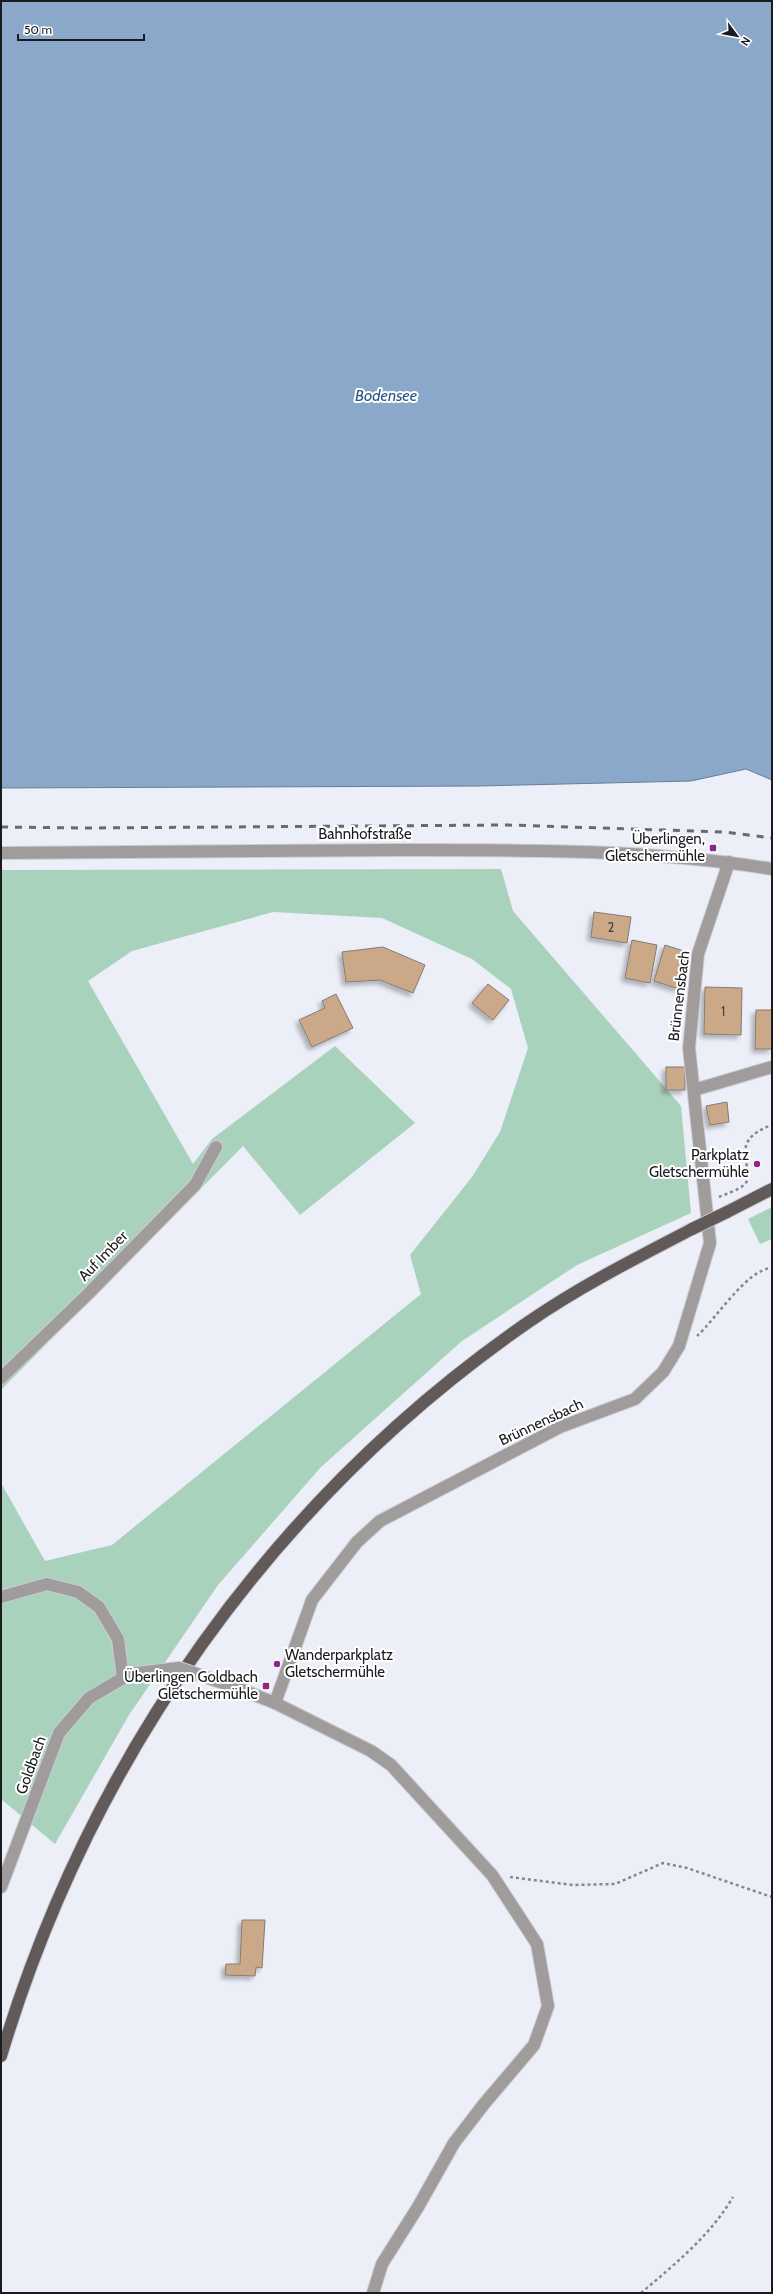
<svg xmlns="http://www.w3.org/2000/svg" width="773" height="2294" font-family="Cabin,sans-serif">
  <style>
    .green { fill: #a9d2bd }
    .water { fill: #89a8ca; stroke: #687e97 }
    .building { fill: #cba988; stroke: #837c75; filter: url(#shadow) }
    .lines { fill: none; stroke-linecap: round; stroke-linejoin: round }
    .minor-casing { stroke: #cbccd5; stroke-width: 14 }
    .major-casing { stroke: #cbccd5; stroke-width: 14 }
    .path { stroke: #86878e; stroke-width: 2.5; stroke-dasharray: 3 3; stroke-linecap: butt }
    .minor { stroke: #a19c9c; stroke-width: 12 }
    .major { stroke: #625959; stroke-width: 12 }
    .rail { stroke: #69696f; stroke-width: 3; stroke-dasharray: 7 7; stroke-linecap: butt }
    .minor-bridge-casing { stroke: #cbccd5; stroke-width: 14; stroke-linecap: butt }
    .major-bridge-casing { stroke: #cbccd5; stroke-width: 14; stroke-linecap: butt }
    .minor-bridge { stroke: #a19c9c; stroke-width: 12 }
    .major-bridge { stroke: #625959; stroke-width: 12 }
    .poi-dot { fill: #8f268b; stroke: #fff; stroke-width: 1.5 }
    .labels { text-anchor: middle; stroke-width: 4; stroke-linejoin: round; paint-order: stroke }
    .number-label { font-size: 13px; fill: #473e39 }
    .street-label { font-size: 15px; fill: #1b1b1f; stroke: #fff }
    .poi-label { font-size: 15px; fill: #1b1b1f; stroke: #fff; text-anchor: end }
    .water-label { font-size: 16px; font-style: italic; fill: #285583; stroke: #fff }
  </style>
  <defs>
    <filter id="shadow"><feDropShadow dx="-3.5" dy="3.5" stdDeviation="2" flood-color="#0004"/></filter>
  </defs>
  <rect width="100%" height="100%" fill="#eceef8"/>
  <g class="green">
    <path d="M501,869L513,911L681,1106L691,1213L577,1265L462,1341L321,1467L218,1585L129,1715L55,1844L1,1799V1483L45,1561L112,1545L421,1294L410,1255L472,1177L500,1132L528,1048L511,989L472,959L382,918L273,912L132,951L88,981L193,1164L212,1139L335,1046L415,1123L300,1215L243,1146L1,1390V870Z"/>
    <path d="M772,1207V1239L760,1244L748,1219Z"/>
  </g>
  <path class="water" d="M1,1H772V780L746,769L691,781L479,786L1,788Z"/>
  <g class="building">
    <path d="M594,912L631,917L627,943L591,937Z"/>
    <path d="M632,940L657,945L650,983L625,978Z"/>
    <path d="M665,945L690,953L679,989L654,981Z"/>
    <path d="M383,947L425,965L413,993L380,980L346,982L342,952Z"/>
    <path d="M488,984L509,1000L493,1020L472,1003Z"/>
    <path d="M705,987L742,988L741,1035L704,1034Z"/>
    <path d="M336,994L353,1028L312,1047L299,1020L325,1008L322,1001Z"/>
    <path d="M756,1010H772V1049H755Z"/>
    <rect x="666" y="1067" width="19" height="23"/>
    <path d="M727,1102L729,1122L710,1125L706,1106Z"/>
    <path d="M242,1920H265L262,1968L256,1967L255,1976L225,1975L226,1964H240Z"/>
  </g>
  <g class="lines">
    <g class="minor-casing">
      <g id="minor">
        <path d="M1,853C133,852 265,851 397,850C522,850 648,849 772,869"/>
        <path d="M694,1090L772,1067"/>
        <path d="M1,1378L88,1294L195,1185L216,1147"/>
        <path d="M1,1597L47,1584L78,1592L99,1607L118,1639L123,1678"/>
        <path d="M235,1687L275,1703L371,1751L391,1765L492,1875L537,1944L548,2006L534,2045L484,2104L454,2143L418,2207L382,2264L373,2293"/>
        <path d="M275,1703L312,1600L357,1542L380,1521L560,1427L635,1399L663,1372L679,1346L710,1243L689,1048L698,954L729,862"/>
        <path d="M1,1887L59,1733L89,1698L123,1678L137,1673"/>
      </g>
    </g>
    <g class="major-casing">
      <g id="major">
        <path d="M727,1212L772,1189"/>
        <path d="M1,2056C90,1759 272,1500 527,1323C579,1287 636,1258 692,1229"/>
      </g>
    </g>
    <g class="path">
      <path d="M719,1197C726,1194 738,1190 744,1185C759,1171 723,1142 772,1125"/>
      <path d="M697,1336C715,1320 747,1269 772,1268"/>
      <path d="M510,1877L573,1885L615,1884L663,1863L687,1868L772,1897"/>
      <path d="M641,2293C675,2264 710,2236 733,2197"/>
    </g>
    <use href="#minor" class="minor"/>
    <use href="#major" class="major"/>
    <path class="rail" d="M1,827L88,828L508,825L724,832L772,838"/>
    <g class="minor-bridge-casing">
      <path id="minor-bridge" d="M137,1673L179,1668L235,1687"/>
    </g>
    <g class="major-bridge-casing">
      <path id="major-bridge" d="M692,1229L727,1212"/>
    </g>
    <use href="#minor-bridge" class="minor-bridge"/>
    <use href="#major-bridge" class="major-bridge"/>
  </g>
  <g class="poi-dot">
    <rect x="709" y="844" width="8" height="8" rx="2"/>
    <circle cx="757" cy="1164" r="4"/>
    <circle cx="277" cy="1664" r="4"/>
    <rect x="262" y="1682" width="8" height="8" rx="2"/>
  </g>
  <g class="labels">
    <g class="number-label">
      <text x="611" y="932">2</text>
      <text x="723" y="1016">1</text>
    </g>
    <g class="street-label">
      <text x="365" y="839">Bahnhofstraße</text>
      <text transform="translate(679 996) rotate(-83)" y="5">Brünnensbach</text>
      <text transform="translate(103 1256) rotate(-46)" y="5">Auf Imber</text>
      <text transform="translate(541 1422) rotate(-25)" y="5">Brünnensbach</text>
      <text transform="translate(31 1765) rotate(-70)" y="5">Goldbach</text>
    </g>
    <g class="poi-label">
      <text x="705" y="844">Überlingen,<tspan x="705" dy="17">Gletschermühle</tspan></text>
      <text x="749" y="1160">Parkplatz<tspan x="749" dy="17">Gletschermühle</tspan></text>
      <text x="285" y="1660" text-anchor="start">Wanderparkplatz<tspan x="285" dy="17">Gletschermühle</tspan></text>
      <text x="258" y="1682">Überlingen Goldbach<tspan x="258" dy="17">Gletschermühle</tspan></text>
    </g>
    <g class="water-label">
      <text x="386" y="401">Bodensee</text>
    </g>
  </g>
  <rect width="773" height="2294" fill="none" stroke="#1b1b1f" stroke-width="4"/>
  <g transform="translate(737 36) rotate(122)" stroke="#ffffff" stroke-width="3" paint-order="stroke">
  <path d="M0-3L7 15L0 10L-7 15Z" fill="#1b1b1f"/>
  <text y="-6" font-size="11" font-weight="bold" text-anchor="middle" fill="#1b1b1f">N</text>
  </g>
  <path d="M18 34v6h126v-6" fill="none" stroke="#1b1b1f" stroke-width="2"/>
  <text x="24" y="34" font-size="12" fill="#1b1b1f" stroke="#ffffff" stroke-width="3" paint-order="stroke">50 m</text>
</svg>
